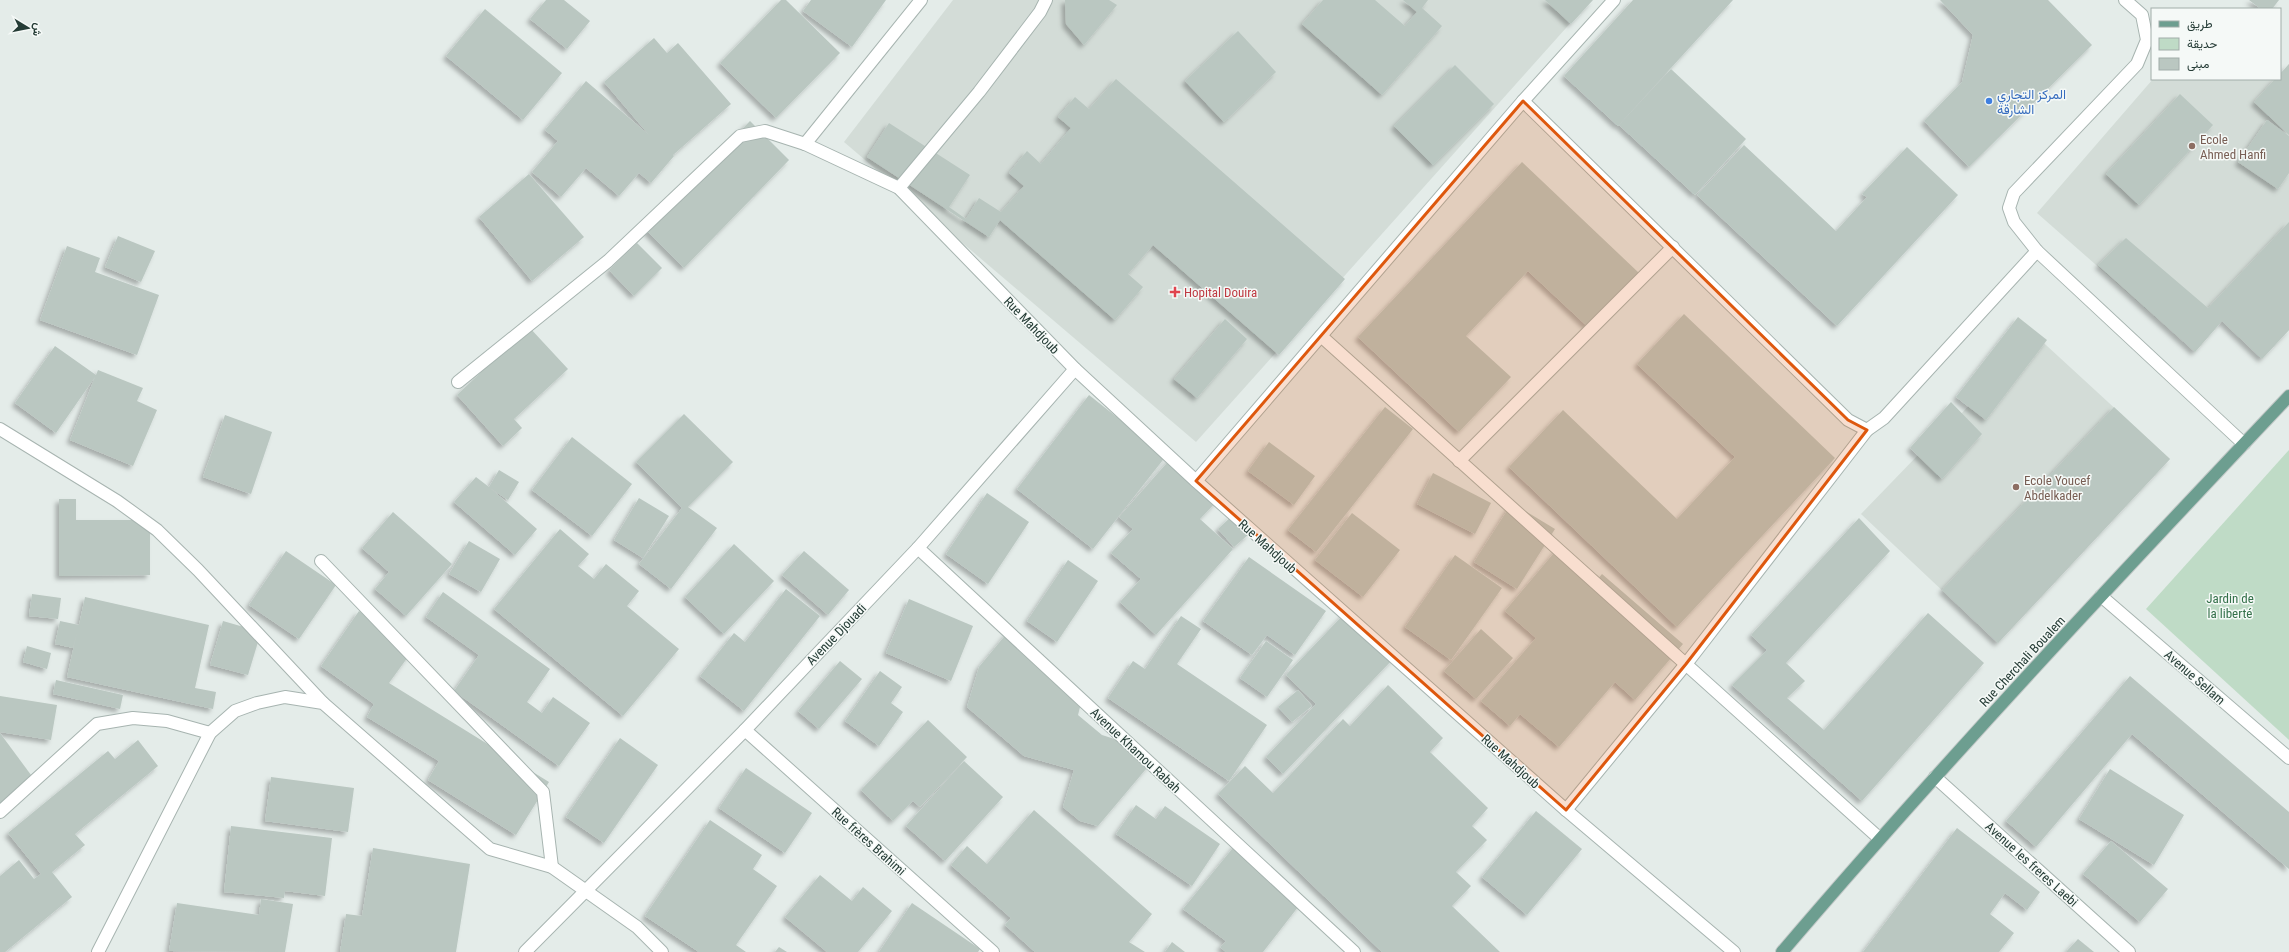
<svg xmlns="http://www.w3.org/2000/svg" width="2289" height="952" font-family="'Roboto Condensed',Vazirmatn,sans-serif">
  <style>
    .built { fill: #d3dcd7 }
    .green { fill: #bfdbc6 }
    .building { fill: #bac7c1; filter: url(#shadow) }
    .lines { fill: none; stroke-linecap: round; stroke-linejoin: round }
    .minor-casing { stroke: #a7b4b0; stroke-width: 14 }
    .major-casing { stroke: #c2c8c7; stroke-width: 14 }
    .minor { stroke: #fff; stroke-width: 12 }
    .major { stroke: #6d9e90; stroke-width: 12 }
    .marked { fill: #de580e; fill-opacity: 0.2; stroke: #de580e; stroke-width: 3; stroke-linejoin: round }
    .shop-dot { fill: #3f7fe0; stroke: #f5f9f7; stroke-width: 1.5 }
    .education-dot { fill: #8d6e63; stroke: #f5f9f7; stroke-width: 1.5 }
    .health-dot { fill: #e0444e; stroke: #f5f9f7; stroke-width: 1.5 }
    .labels { text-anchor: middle; stroke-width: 3; stroke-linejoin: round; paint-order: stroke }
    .shop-label { font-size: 13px; fill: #366cbe; stroke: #f5f9f7; text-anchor: start }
    .education-label { font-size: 13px; fill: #785e54; stroke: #f5f9f7; text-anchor: start }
    .health-label { font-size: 13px; fill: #be3a42; stroke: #f5f9f7; text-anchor: start }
    .street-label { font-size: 13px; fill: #253c36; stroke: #f5f9f7 }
    .park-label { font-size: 13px; fill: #337049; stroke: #f5f9f7 }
  </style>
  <defs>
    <filter id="shadow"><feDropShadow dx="-3.5" dy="3.5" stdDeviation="2" flood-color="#0004"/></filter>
  </defs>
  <rect width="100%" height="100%" fill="#e4ece9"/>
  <g class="built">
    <path d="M953,0H1591L1196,442L844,142Z"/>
    <path d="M2289,64V330L2262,359L2222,321L2195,352L2037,213L2153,79H2280V71L2282,72Z"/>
    <path d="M2034,334L2170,459L1998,643L1861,514L1918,455L1961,414Z"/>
  </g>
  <path class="green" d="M2289,450V740L2146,609Z"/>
  <g class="building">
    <path d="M546,0H564L590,21L567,49L530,19Z"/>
    <path d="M781,0H786L840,53L776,118L720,63Z"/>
    <path d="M811,0H886L852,47L803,11Z"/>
    <path d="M1065,0H1109L1117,5L1084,45L1066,24Z"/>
    <path d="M1323,0H1375L1405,26L1417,12L1403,0H1428L1422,8L1442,26L1382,95L1302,24Z"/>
    <path d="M1545,0H1593L1571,24Z"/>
    <path d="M1633,0H1733L1618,126L1564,76Z"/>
    <path d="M1940,0H2048L2092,45L1969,167L1924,121L1962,82L1973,35Z"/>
    <path d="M2249,0H2279L2272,9H2261Z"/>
    <path d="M485,9L562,73L523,120L446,56Z"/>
    <path d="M1238,31L1276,72L1224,122L1185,81Z"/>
    <path d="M654,38L667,53L678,43L731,104L673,155L674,156L651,183L639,173L619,196L586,168L561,197L532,172L558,141L545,130L586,81L649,135L604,82Z"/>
    <path d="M2289,64V135L2254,102L2275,79H2280V74Z"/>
    <path d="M1455,65L1494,104L1433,165L1394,126Z"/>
    <path d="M1671,69L1746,139L1695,195L1619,125Z"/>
    <path d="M1116,79L1345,279L1279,355L1153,245L1128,274L1143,287L1115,320L1000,220L989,237L867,157L889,123L970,175L949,207L966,219L979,198L1001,212L1024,186L1009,173L1027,151L1041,164L1071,128L1058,117L1075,97L1089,109Z"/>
    <path d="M2180,94L2213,125L2139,205L2106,174Z"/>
    <path d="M2267,120L2289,136V173L2278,189L2238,162Z"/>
    <path d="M750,121L789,160L684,268L645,229Z"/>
    <path d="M1744,145L1836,231L1867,197L1862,194L1907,147L1958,195L1837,326L1697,195Z"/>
    <path d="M1522,162L1639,273L1588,327L1528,271L1466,336L1511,377L1459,432L1358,337Z"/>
    <path d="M529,174L584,237L532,281L479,217Z"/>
    <path d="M2289,222V330L2262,359L2222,321L2195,352L2098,265L2126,238L2208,308Z"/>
    <path d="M118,236L155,251L141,282L105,267Z"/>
    <path d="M637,243L662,268L634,296L609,270Z"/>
    <path d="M67,246L100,258L95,272L159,295L137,355L40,320Z"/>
    <path d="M1684,314L1835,458L1677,627L1509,467L1563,410L1677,519L1735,457L1637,364Z"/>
    <path d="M2018,317L2047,340L1986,420L1956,397Z"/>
    <path d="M1225,319L1247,339L1197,398L1174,379Z"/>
    <path d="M529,327L568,369L514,419L522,428L503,446L457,395Z"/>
    <path d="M55,346L96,375L98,370L143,388L137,401L157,410L133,466L70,440L95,377L56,433L15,403Z"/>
    <path d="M1089,395L1166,456L1093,549L1017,489Z"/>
    <path d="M1951,402L1982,434L1942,479L1910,448Z"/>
    <path d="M1385,407L1413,429L1316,552L1288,530Z"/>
    <path d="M2114,407L2170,459L1998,643L1942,590Z"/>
    <path d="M684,414L733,462L688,507L717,528L671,589L639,564L682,508L636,462Z"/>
    <path d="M225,415L272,432L251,494L203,477Z"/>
    <path d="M572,437L632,484L592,536L532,490Z"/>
    <path d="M1269,442L1315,476L1294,505L1248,471Z"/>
    <path d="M1174,455L1221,497L1200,519L1233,549L1156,635L1120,602L1141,579L1111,553L1133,529L1119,517Z"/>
    <path d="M499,470L519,482L508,500L490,488L537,529L515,555L454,502L476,477L489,487Z"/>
    <path d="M1433,473L1491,503L1475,534L1417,504Z"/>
    <path d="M987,493L1029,522L988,584L946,554Z"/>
    <path d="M639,498L669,516L643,558L614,540Z"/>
    <path d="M59,499H76V520H150V575L59,576Z"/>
    <path d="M1512,503L1555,529L1517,589L1474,562Z"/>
    <path d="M393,512L452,564L406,616L375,589L389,572L362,548Z"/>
    <path d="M1352,513L1400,550L1363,597L1315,560Z"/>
    <path d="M1232,516L1249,534L1234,547L1218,529Z"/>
    <path d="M1859,518L1890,551L1786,663L1805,681L1787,698L1824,730L1928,613L1984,663L1862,801L1732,685L1767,650L1751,635Z"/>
    <path d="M560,529L589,554L578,566L594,579L606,564L639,591L627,606L679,649L623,716L494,609Z"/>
    <path d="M469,541L500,559L481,592L449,574Z"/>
    <path d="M734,544L774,581L724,634L685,597Z"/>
    <path d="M1559,547L1597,580L1602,574L1683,644L1635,700L1615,682L1559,747L1520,714L1510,726L1481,701L1536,638L1505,611Z"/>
    <path d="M286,551L336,585L299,639L249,605Z"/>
    <path d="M804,551L849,590L828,615L782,575Z"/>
    <path d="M1455,555L1502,588L1451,660L1405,627Z"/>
    <path d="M1249,557L1326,611L1295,655L1267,635L1252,655L1203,621Z"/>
    <path d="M1068,560L1098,581L1057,642L1027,621Z"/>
    <path d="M786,589L820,616L744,711L700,676L734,633L745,642Z"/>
    <path d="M443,592L550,669L527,702L542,713L553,697L590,723L559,766L454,691L479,655L426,617Z"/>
    <path d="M32,594L61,598L58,619L29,616Z"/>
    <path d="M85,597L209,625L195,688L216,692L213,709L67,677L77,632L73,648L55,644L60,621L79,625Z"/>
    <path d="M909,599L973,626L951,681L886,653Z"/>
    <path d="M359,611L413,650L389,683L549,782L516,835L428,780L439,761L367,717L374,704L321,666Z"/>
    <path d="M1346,612L1394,658L1283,774L1266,757L1316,704L1286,675Z"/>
    <path d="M1181,616L1201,629L1177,664L1267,725L1229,781L1108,698L1133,661L1145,669Z"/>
    <path d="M223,621L261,632L248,675L210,665Z"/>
    <path d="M1481,629L1513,658L1476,699L1444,671Z"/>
    <path d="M1008,632L1029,651L1044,655L1040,668L1082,699L1078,715L1102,735L1127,743L1151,763L1098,826L1080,821L1063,807L1074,770L1024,756L967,707L979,667Z"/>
    <path d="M1266,641L1293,660L1267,697L1240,678Z"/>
    <path d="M27,646L51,653L47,669L23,662Z"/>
    <path d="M840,661L862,679L819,729L798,711Z"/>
    <path d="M880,671L902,687L891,703L903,712L879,746L845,721Z"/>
    <path d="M2130,676L2289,812V869L2132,734L2036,847L2006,821Z"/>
    <path d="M56,680L123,695L120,709L53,694Z"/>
    <path d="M1388,685L1443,738L1430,752L1488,808L1472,826L1487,840L1456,872L1471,886L1452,906L1500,952H1382L1218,794L1245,766L1273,793L1343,719L1350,726Z"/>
    <path d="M1298,690L1312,706L1292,722L1278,707Z"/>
    <path d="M0,696L57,705L51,740L0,732Z"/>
    <path d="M928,720L967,757L920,807L913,801L893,821L861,790Z"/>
    <path d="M0,733L34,779L0,804Z"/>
    <path d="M620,738L658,765L604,843L566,817Z"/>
    <path d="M138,740L158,766L75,834L85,845L52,872L72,897L5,952H0V876L19,860L34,879L41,874L8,833L108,751L115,759Z"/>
    <path d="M964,761L1003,797L945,861L906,826Z"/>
    <path d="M746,768L812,813L785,853L719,808Z"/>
    <path d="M2110,769L2184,815L2154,865L2079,819Z"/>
    <path d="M271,777L354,788L348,832L265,821Z"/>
    <path d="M1136,805L1156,819L1165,806L1220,844L1192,886L1116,834Z"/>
    <path d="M1034,810L1152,914L1129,942L1145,952H1035L1005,925L1011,918L951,865L967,846L987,864Z"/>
    <path d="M1536,811L1582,849L1527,915L1482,877Z"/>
    <path d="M710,820L762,855L753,869L777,886L736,945L746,952H699L645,916Z"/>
    <path d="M231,826L332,838L325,896L285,891L284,898L224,892Z"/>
    <path d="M1957,828L2040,892L2027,910L2005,893L1990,914L2014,933L1999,952H1863Z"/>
    <path d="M2111,841L2168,889L2140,922L2083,874Z"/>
    <path d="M1237,843L1305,898L1263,952H1226L1220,947L1226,941L1183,909Z"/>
    <path d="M373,848L470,864L456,952H340L346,914L362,916Z"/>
    <path d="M820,875L852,901L863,887L892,911L858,952H827L785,917Z"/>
    <path d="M261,899L293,904L285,952L169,951L177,903L259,915Z"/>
    <path d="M912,903L980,949L978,952H879Z"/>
    <path d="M2078,939L2094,952H2066Z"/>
    <path d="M1172,942L1185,952H1165Z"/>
    <path d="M779,947L787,952H775Z"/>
  </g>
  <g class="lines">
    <g class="minor-casing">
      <g id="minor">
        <path d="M1523,101L1848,420L1867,430L1884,418L2037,251L2244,444"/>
        <path d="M805,144L921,0"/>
        <path d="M899,188L979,92L1040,12L1046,0"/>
        <path d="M2037,251L2014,222L2009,208L2014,193L2137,64L2147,40L2142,15L2125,0"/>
        <path d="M1321,336L1879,838"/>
        <path d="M458,382L608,261L740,136L765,131L805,144L899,188L1075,369L1196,481L1566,810L1734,952"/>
        <path d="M0,429L117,501L157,530L198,570L323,703"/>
        <path d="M1459,461L1673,247"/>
        <path d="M1196,481L1523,101L1614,0"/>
        <path d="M918,548L1354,952"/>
        <path d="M321,561L543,792L552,867"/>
        <path d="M2101,596L2289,758"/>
        <path d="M745,730L993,952"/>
        <path d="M1935,777L2129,952"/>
        <path d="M1566,810L1686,664L1867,430"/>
        <path d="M0,812L97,724L133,718L167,721L210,733"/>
        <path d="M98,952L210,733L235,711L257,703L285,697L323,703L490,849L552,867L637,927L662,952"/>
        <path d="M525,952L745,730L918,548L1075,369"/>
      </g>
    </g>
    <g class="major-casing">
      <path id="major" d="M1782,952C1945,761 2117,578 2289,396"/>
    </g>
    <use href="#minor" class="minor"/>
    <use href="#major" class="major"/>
  </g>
  <path class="marked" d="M1523,101L1848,420L1867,430L1686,664L1566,810L1196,481Z"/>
  <circle class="shop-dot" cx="1989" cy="101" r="4"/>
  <g class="education-dot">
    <circle cx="2192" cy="146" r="4"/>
    <circle cx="2016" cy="487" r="4"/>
  </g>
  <path class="health-dot" d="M1173 286h4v4h4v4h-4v4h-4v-4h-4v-4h4z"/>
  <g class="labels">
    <g class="shop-label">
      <text x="1997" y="99">المركز التجاري<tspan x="1997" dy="15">الشارقة</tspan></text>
    </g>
    <g class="education-label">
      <text x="2200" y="144">Ecole<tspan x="2200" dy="15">Ahmed Hanfi</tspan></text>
      <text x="2024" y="485">Ecole Youcef<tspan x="2024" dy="15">Abdelkader</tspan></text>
    </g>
    <g class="health-label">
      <text x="1184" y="297">Hopital Douira</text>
    </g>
    <g class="street-label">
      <text transform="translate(1032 325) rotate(46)" y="5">Rue Mahdjoub</text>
      <text transform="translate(1268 546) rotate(42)" y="5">Rue Mahdjoub</text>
      <text transform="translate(836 634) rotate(-46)" y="5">Avenue Djouadi</text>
      <text transform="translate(2022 661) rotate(-47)" y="5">Rue Cherchali Boualem</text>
      <text transform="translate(2195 677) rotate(41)" y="5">Avenue Sellam</text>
      <text transform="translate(1136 750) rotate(43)" y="5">Avenue Khamou Rabah</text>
      <text transform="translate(1511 761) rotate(42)" y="5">Rue Mahdjoub</text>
      <text transform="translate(869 841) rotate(42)" y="5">Rue frères Brahimi</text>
      <text transform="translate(2032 864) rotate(42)" y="5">Avenue les freres Laebi</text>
    </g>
    <g class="park-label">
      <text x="2230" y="603">Jardin de<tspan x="2230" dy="15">la liberté</tspan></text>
    </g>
  </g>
  <rect x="2151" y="8" width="130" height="72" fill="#f5f9f7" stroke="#a2adaa"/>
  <rect x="2159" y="21" width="20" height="6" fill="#6d9e90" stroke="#a2adaa"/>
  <text x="2187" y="28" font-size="12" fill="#253c36">طريق</text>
  <rect x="2159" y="38" width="20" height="12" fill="#bfdbc6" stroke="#a2adaa"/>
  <text x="2187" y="48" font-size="12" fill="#253c36">حديقة</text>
  <rect x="2159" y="58" width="20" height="12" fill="#bac7c1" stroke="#a2adaa"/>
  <text x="2187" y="68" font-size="12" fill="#253c36">مبنى</text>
  <g transform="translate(28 28) rotate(100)" stroke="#f5f9f7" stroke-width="3" paint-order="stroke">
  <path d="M0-3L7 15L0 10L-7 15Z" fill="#253c36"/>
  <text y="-6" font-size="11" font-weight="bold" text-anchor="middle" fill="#253c36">ش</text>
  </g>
</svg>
